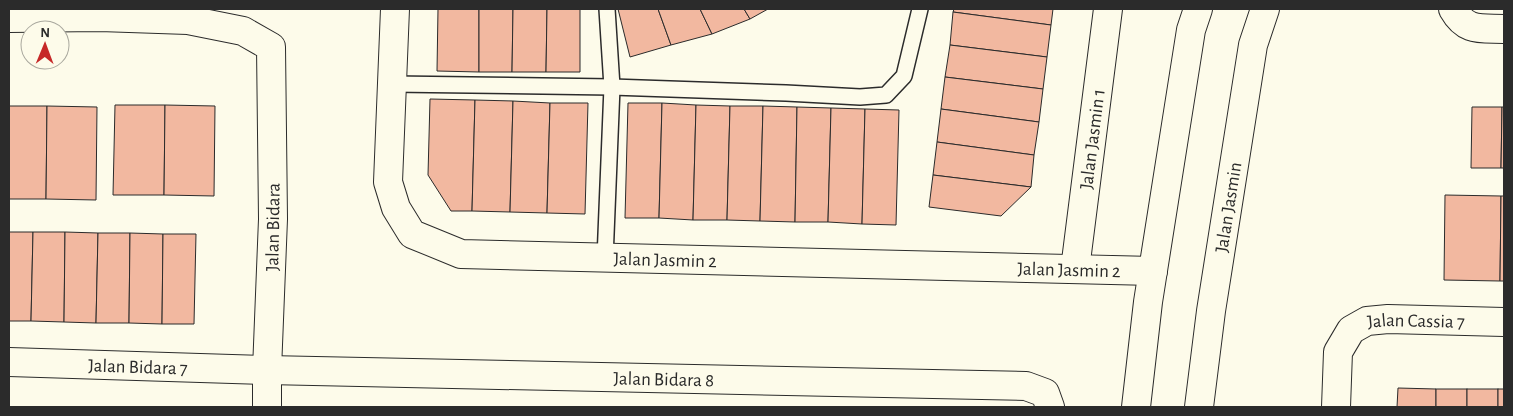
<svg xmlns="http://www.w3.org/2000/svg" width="1513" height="416" font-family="'Alegreya Sans',sans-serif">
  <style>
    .building { fill: #f2b8a0; stroke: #2b2b2b }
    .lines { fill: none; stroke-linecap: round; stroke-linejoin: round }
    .lane-casing { stroke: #2b2b2b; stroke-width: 18 }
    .street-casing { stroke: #2b2b2b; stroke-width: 30 }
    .lane { stroke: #fdfbea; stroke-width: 15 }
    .street { stroke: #fdfbea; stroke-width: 28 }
    .labels { text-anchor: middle; stroke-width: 4; stroke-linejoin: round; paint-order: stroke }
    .street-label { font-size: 19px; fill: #2b2b2b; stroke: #fdfbea }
  </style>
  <rect width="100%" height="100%" fill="#fdfbea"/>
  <g class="building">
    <path d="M438,9H479V72L437,71Z"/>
    <path d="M479,9H513L512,72H479Z"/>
    <path d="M513,9H547L546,72H512Z"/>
    <path d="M547,9H580V72H546Z"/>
    <path d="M618,9H658L671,45L630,57Z"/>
    <path d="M658,9H700L712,34L671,45Z"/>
    <path d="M700,9H744L750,19L712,34Z"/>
    <path d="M744,9H768L750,19Z"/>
    <path d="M954,9H1053L1051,25L953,12Z"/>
    <path d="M953,12L1051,25L1047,57L950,45Z"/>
    <path d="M950,45L1047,57L1043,89L945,77Z"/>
    <path d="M945,77L1043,89L1039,122L941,109Z"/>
    <path d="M430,99L475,100L472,211H451L428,175Z"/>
    <path d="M475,100L513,101L510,212L472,211Z"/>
    <path d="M513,101L550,103L547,213L510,212Z"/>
    <path d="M550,103H588L585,214L547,213Z"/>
    <path d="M628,103H662L659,218H625Z"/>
    <path d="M662,103L696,105L693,220L659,218Z"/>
    <path d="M115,105H165L164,195H113Z"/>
    <path d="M165,105L215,106L214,196L164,195Z"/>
    <path d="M696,105L730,106L727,220H693Z"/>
    <path d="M9,106H47L46,199H9Z"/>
    <path d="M47,106L97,107L96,200L46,199Z"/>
    <path d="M730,106H763L760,221L727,220Z"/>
    <path d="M763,106L797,107L795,222L760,221Z"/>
    <path d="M797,107L831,108L828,222H795Z"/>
    <path d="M1472,107H1502L1501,168H1471Z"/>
    <path d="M1502,107H1504V168H1501Z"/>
    <path d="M831,108L865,109L862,224L828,222Z"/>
    <path d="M865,109L899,110L896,225L862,224Z"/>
    <path d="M941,109L1039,122L1034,155L937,142Z"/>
    <path d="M937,142L1034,155L1031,187L933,175Z"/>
    <path d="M933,175L1031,187L1001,216L929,207Z"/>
    <path d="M1445,195L1501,196L1500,281L1444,280Z"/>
    <path d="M1501,196H1504V281H1500Z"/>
    <path d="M9,232H33L31,321H9Z"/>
    <path d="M33,232H65L64,322L31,321Z"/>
    <path d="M65,232L98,233L96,323L64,322Z"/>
    <path d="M98,233H130L129,323H96Z"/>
    <path d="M130,233L163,234L162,324L129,323Z"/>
    <path d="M163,234H196L194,324H162Z"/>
    <path d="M1398,388L1436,389V407H1397Z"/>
    <rect x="1436" y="389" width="31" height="18"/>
    <rect x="1467" y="389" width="31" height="18"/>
    <rect x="1498" y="389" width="6" height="18"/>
  </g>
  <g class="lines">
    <g class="lane-casing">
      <g id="lane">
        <path d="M392,84L612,87L786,93L860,97L886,95L904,76L920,9"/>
        <path d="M605,259L612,87L607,9"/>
      </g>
    </g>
    <g class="street-casing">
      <g id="street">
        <path id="s1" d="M395,9L388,182L396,208L412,234L461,254L1153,271"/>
        <path d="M1453,9C1466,32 1480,28 1504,29"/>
        <path d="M9,18L100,17L188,20L243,31L271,47L273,219L267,370V407"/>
        <path id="s2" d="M1075,269L1108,9"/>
        <path id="s3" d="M9,362L267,370L1026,386L1045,393L1050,407"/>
        <path d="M1136,407L1148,302L1191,30L1198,9"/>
        <path id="s4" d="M1199,407L1211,311L1253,45L1265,9"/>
        <path id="s5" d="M1336,407L1338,352L1351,330L1367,321L1388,319L1504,322"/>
      </g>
    </g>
    <use href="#lane" class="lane"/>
    <use href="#street" class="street"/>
  </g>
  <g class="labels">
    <g class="street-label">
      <text dy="7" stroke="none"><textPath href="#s2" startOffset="131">Jalan Jasmin 1</textPath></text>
      <text dy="7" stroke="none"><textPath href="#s4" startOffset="202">Jalan Jasmin</textPath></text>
      <text transform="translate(272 227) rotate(-89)" y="7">Jalan Bidara</text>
      <text dy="7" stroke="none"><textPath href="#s1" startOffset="488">Jalan Jasmin 2</textPath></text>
      <text dy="7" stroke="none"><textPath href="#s1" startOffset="892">Jalan Jasmin 2</textPath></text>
      <text dy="7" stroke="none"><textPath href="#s5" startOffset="148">Jalan Cassia 7</textPath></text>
      <text dy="7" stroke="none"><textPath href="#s3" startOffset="129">Jalan Bidara 7</textPath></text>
      <text dy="7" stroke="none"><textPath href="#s3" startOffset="655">Jalan Bidara 8</textPath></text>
    </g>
  </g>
  <rect width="1513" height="416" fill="none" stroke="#2b2b2b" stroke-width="20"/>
  <g transform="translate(45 45) rotate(1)"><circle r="24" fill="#fdfbea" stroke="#a9a89e"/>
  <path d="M0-4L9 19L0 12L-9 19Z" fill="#c62828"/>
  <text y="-8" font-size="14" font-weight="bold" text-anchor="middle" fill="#2b2b2b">N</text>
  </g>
</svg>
